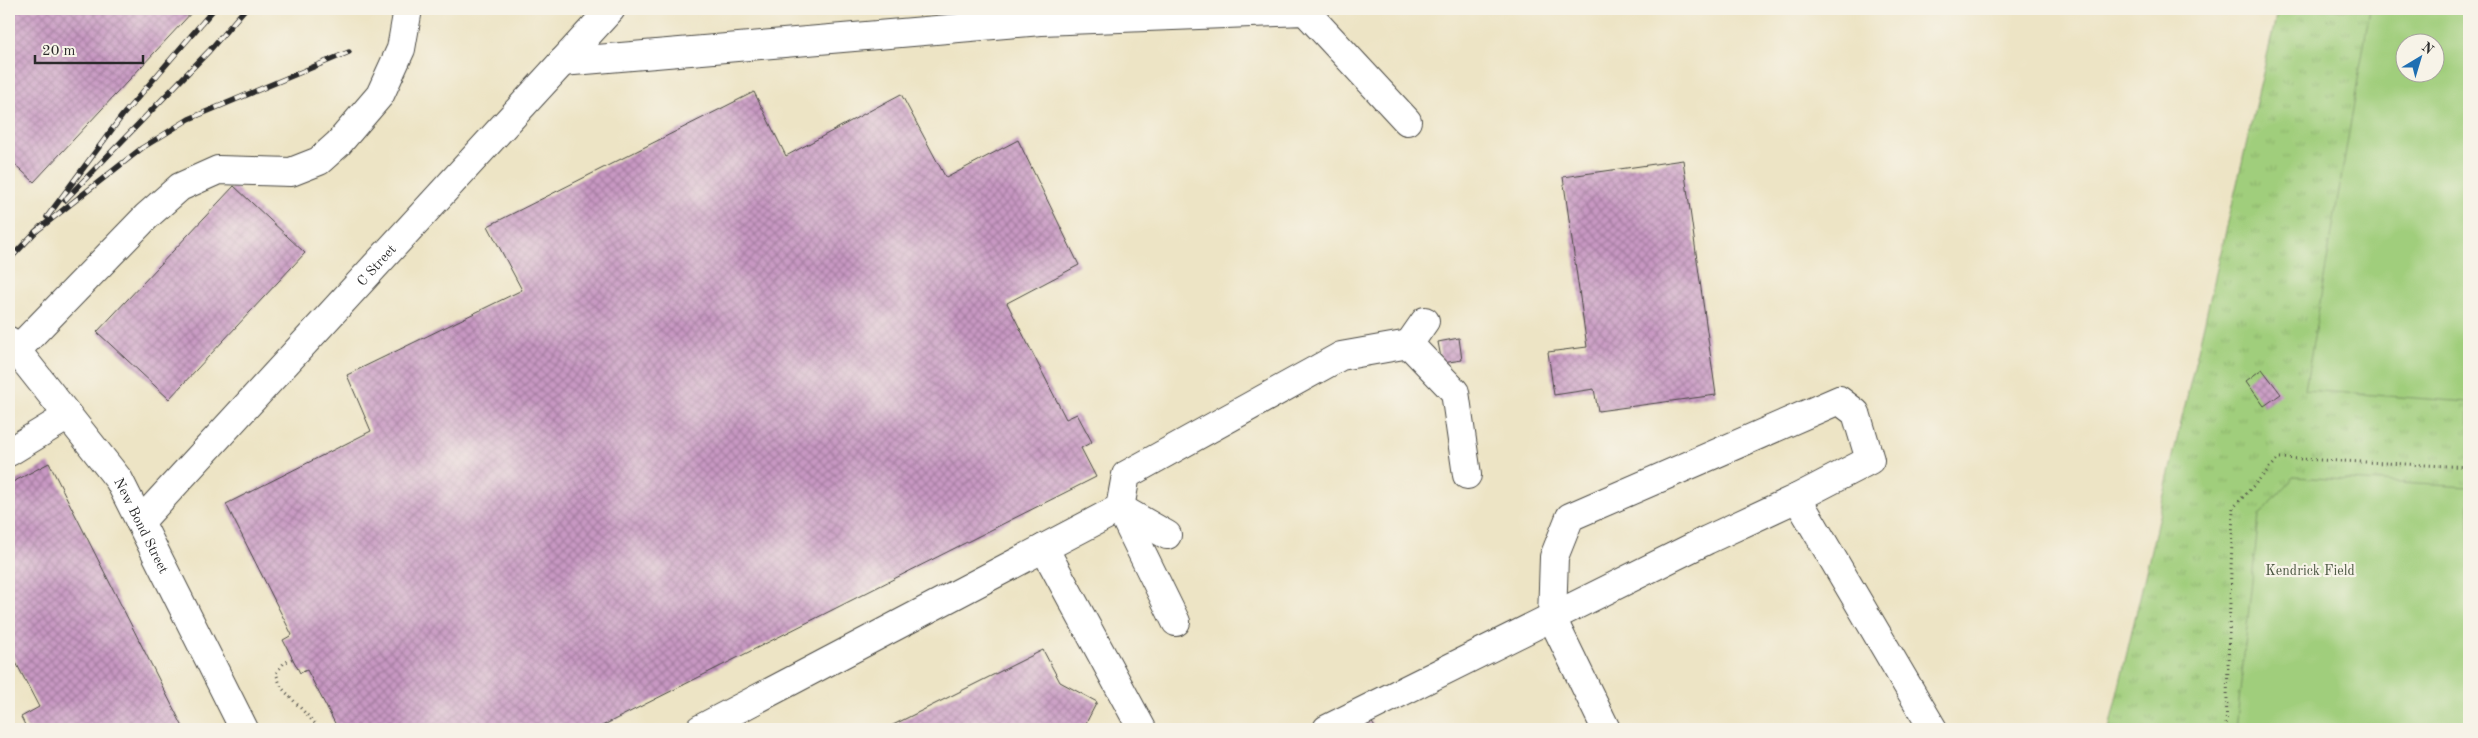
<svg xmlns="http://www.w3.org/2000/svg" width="2478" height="738" font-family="'Old Standard TT',serif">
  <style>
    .grass { fill: url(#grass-tufts); stroke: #667c54; fill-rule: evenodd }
    .pitch { fill: #a0ce7c; stroke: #667c54; fill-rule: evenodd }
    .building { fill: url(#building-cross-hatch) }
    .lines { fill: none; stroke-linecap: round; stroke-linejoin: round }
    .minor-casing { stroke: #484742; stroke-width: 30 }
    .path { stroke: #484742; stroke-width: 3; stroke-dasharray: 1 4; stroke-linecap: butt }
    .minor { stroke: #fff; stroke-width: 28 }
    .rail-casing { stroke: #2b2b2b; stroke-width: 5.5 }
    .rail { stroke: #f7f3e8; stroke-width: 4; stroke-dasharray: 11; stroke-linecap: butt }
    .labels { text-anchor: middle; stroke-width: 4.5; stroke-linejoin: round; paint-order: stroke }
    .street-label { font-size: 14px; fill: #2b2b2b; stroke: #f7f3e8 }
    .park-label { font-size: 14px; fill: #48543f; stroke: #f7f3e8 }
  </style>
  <defs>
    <pattern id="grass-tufts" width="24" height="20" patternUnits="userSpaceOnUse" patternTransform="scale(1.25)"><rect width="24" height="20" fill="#a0ce7c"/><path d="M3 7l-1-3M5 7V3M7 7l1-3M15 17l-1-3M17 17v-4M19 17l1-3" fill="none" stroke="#8ab16b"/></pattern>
    <pattern id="building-cross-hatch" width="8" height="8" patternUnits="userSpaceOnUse" patternTransform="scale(1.25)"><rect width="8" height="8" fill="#c898c3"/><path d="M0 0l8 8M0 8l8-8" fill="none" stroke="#a37c9f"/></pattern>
  </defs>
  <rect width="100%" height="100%" fill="#f7f3e8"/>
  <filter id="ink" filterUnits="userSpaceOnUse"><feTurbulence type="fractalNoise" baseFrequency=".02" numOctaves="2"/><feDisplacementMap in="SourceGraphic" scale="10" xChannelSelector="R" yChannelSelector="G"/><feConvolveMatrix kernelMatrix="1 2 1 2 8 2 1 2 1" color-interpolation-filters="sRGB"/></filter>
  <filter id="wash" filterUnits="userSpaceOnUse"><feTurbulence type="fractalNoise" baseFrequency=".0096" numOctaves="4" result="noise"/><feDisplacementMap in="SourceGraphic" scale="20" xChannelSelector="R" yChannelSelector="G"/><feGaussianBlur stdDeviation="1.12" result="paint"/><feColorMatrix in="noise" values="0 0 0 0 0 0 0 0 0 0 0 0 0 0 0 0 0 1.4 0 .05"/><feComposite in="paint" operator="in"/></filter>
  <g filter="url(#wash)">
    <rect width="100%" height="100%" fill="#ede4c5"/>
    <path class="grass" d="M2278,9H2469V729H2109ZM2406,42H2436V72H2406Z"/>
    <g class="pitch">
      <path d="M2370,9H2469V402L2305,390ZM2406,42H2436V72H2406Z"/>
      <path d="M2294,477L2469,487V729H2236L2259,516Z"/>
    </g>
    <g id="blocks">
      <g class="building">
        <path d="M9,9H195L34,182L9,159Z"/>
        <path d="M754,92L786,156L901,94L946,178L1018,140L1079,265L1007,303L1066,419L1077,414L1092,442L1081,448L1096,477L596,729H522L519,724L508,729H338L307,670L300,673L283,640L292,635L226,504L371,431L347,375L522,290L488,226Z"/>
        <path d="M1683,160L1716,395L1598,411L1594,389L1554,395L1548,352L1587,347L1563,177Z"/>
        <path d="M234,186L305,253L169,399L97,332Z"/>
        <path d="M1459,338L1462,360L1442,363L1438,342Z"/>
        <path d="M2262,369L2281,394L2264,406L2246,381Z"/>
        <path d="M49,463L184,729H27L21,717L39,707L9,649V484Z"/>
        <path d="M1043,650L1060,682L1097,702L1084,727L1085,729H885Z"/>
        <path d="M1371,721L1376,729H1354Z"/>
      </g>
    </g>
  </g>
  <g filter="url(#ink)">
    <use href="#blocks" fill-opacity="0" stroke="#484742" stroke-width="1"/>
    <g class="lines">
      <g class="minor-casing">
        <g id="minor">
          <path d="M562,62L1041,21L1305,11L1407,121"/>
          <path id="s1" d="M9,341L119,480L244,729"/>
          <path d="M1409,344L1425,321"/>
          <path d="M16,351L147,216L180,187L218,170L291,172L319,161L338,144L380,95L401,49L408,9"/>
          <path d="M9,452L68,416"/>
          <path d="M1120,508L1167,535"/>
          <path id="s2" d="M140,522L611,9"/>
          <path d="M1044,548L1142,729"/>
          <path d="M1176,622L1120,508L1126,475L1341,356L1409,344L1455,392L1467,475"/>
          <path d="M700,729L1120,508"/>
          <path d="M1327,729L1707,540L1797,498L1933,729"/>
          <path d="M1606,729L1552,618L1554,557L1570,517L1839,400L1856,413L1870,460L1797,498"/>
        </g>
      </g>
      <g class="path">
        <path d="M292,659L284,663L276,673L281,687L320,729"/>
        <path d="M2226,729L2233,508L2279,458L2469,467"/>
      </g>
      <use href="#minor" class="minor"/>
      <g class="rail-casing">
        <g id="rail">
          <path d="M65,200L209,51L245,9"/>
          <path d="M47,217L122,116L214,9"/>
          <path d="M35,232L142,148L189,119L349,52"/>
          <path d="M9,260L40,227"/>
        </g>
      </g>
      <use href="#rail" class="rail"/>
    </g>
  </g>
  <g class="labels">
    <g class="street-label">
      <text dy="5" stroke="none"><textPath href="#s2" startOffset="349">C Street</textPath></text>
      <text dy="5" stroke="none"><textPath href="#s1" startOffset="228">New Bond Street</textPath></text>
    </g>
    <g class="park-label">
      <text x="2310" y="575">Kendrick Field</text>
    </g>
  </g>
  <rect width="2478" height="738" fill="none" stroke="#f7f3e8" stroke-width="30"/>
  <g transform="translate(2420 58) rotate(38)"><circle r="24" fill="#f7f3e8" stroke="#a5a39c"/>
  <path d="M0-4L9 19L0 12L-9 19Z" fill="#1f6fb2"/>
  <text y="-8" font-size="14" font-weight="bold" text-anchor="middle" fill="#2b2b2b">N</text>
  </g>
  <path d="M35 55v8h108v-8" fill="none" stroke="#2b2b2b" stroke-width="2.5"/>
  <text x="42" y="55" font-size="15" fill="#2b2b2b" stroke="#f7f3e8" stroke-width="4" paint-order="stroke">20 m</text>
</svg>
